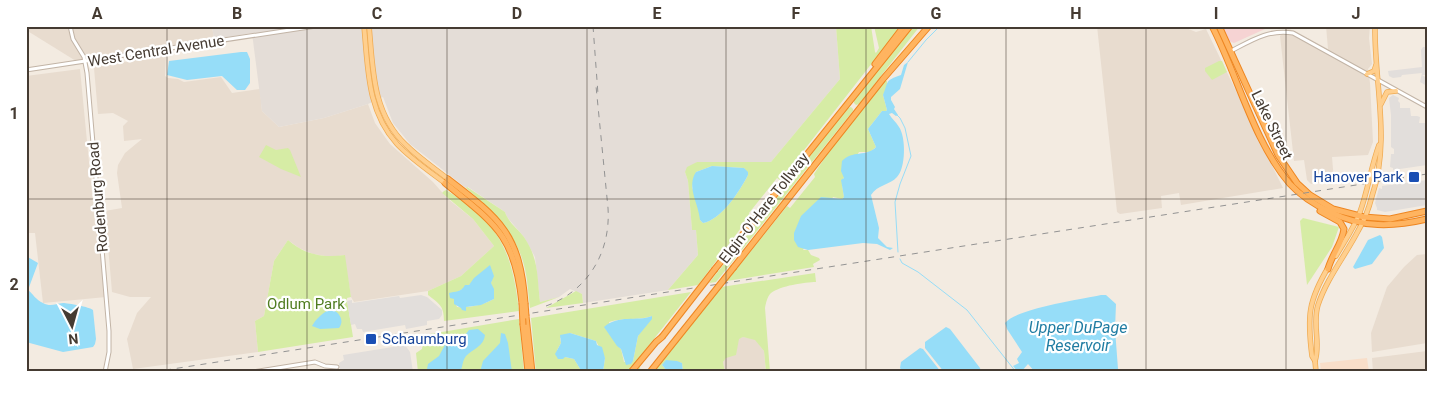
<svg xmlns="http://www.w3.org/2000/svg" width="1453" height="398" font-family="Roboto,sans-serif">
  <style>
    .residential { fill: #e8dccf }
    .commercial { fill: #f8dec9 }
    .industrial { fill: #e4ddd7 }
    .medical { fill: #f6d3d3 }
    .green { fill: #d6eca5; fill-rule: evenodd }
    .parking { fill: #e2dedb }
    .water { fill: #96ddf8 }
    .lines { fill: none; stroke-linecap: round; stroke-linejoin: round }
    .stream { stroke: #96ddf8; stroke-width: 1 }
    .minor-casing { stroke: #c2b4a6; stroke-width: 5 }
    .major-casing { stroke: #f0ab52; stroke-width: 5.5 }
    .highway-casing { stroke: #ee8621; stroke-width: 7 }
    .minor { stroke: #fff; stroke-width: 3 }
    .major { stroke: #ffcf8e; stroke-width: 4 }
    .highway { stroke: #ffb460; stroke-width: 5 }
    .rail { stroke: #939393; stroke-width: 1; stroke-dasharray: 6 6; stroke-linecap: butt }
    .highway-bridge-casing { stroke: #ee8621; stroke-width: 7; stroke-linecap: butt }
    .highway-bridge { stroke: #ffb460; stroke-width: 5 }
    .grid { fill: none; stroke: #453b32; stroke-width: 1; stroke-opacity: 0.55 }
    .transit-dot { fill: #1a4fb4; stroke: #fff; stroke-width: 2 }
    .labels { text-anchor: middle; stroke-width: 4.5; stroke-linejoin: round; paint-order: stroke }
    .street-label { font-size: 15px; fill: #453b32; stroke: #fff }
    .transit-label { font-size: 15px; fill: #164399; stroke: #fff; text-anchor: end }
    .park-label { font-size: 15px; fill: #4f7c20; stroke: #fff }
    .water-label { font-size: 16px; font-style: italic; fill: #1f7ca2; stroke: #fff }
    .neatline { fill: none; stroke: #453b32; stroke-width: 2 }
    .grid-label { font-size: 16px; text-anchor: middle; font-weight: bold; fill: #453b32 }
  </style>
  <rect width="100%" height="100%" fill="#f3ebe1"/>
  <g class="residential">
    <path d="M26,26H212L214,39L76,61L26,30Z"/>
    <path d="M1097,26H1181L1196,32L1206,29L1283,188L1181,205L1179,193L1161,196L1162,208L1120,214L1117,212Z"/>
    <path d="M1326,26H1370L1369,38L1372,64L1368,69L1370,83L1373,142L1368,155L1332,157L1334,181L1311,184L1307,180L1304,160L1294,161L1280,36L1286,28L1295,31L1328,49Z"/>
    <path d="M166,55L165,76L168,78L178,79L184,82L221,77L232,93L260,89L262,111L279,127L324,118L368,104L375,123L390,144L433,182L448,199L473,219L494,246L461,276L428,291L354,302L351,297L344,255L332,257L313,254L299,248L288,240L274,261L264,316L255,321L258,352L133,369L127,339L137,313L151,297H130L112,292L105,211L122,208L117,173L118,165L125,153L142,139L124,141L123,126L128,121L113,113L98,114L94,68L95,67Z"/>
    <path d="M80,69L95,224H100L106,297L43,303L35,233H26V76Z"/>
    <path d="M1427,254V343L1372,352L1371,333L1387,287L1404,267L1417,255Z"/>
    <path d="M743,337L755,339L764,351L766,372H725L723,362L739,338Z"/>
    <path d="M1427,351V372H1373L1372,358Z"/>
  </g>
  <path class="commercial" d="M1367,358L1369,372H1321L1320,363Z"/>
  <path class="industrial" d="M212,26H836L840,79L771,162H697L685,172L688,181L692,230H696L698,255L668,290L583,303L582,294L570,289L559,297L540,302L535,257L524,237L507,217L505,212L468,187L466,188L410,144L393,123L383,97L368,104L324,118L279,127L262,111L252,33L214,39Z"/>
  <path class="medical" d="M1222,26H1283V27L1265,29L1234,43L1229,41Z"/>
  <g class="green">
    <path d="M836,26H871L875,52L876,53L879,48L874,26H901L783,177L780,180L777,178L749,213L750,216L698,285L668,290L698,255L696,230H692L688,181L685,172L687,167L697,162H771L840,79ZM712,166L744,168L748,175C740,191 721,220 703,223L700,220V212L692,187L696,172Z"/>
    <path d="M913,26H920L859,104L856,105L854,103V100Z"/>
    <path d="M1219,61H1222L1227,72L1212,80L1205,71V68Z"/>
    <path d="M885,81H887V89L883,95L887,110L886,111H882L868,129L876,147L870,152H859L843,179L842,185L844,197L842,199L833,197L803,250H808L811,255L819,258L820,260L813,264L814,267L727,281L787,206L790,208L815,177L814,174L834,144Z"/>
    <path d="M851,107L853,109V111C807,168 762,225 716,282L709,283L848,108Z"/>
    <path d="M266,145L276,150L288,148L290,150L301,177L281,169L259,157Z"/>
    <path d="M467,187L505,212C508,222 518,229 524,237C539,259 537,277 540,302L559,297L530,308C528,295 528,282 525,269C517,233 493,211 466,188Z"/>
    <path d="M446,190C500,223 512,251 519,311L444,321C444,305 439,304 428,295V291L461,276L494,246L473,219L442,193L444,191ZM487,268L492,278L491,283L494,299C483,305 469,308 457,307L454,299L456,293L469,285Z"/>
    <path d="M1303,218L1339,227L1332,247L1307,285L1300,221Z"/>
    <path d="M288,240C305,255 323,258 345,255L351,297L347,298V300L353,337L258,352L255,321L264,316L274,261Z"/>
    <path d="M815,273L816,282C805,282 780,286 771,293C767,297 766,303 765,308L770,372H766L764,351L755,340L743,337L739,339L736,355L726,358L723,362L725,372H683L682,363C674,360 670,360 662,365L668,372H654L721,287Z"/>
    <path d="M576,291L582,294L583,303L546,308Z"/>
    <path d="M691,292L638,359L641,372H603L605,358L596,341L570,333L560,338L561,343L557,350L565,357L574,359L582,372H536L531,318ZM652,316L638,336L633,361L624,362L621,349C613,343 611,332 609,322C624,317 639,321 652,316Z"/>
    <path d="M519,319L524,372H418L416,353L422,349L424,335Z"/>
  </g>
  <g class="parking">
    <path d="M1423,47H1427V75H1422L1427,78V86L1420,82L1422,73L1402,75L1401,77L1393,78L1389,76L1388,71L1422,67L1421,50Z"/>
    <path d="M1393,95L1399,98L1398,101L1400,103V108H1410L1411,116H1417L1420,117L1419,123H1427V165L1393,170V168L1390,167L1391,154H1394V149L1391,147V115L1389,98Z"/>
    <path d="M1427,180V205L1385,212L1377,210V208L1375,203L1379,188L1382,189V186Z"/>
    <path d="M421,295L427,297L442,310V315L439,319L427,321V325L406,329L405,325L363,332L362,329H357L355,324L351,325L347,301L352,300V303L399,296L400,298Z"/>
    <path d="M405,345L410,352L413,372H340L339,363L344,360L343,355Z"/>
  </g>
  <g class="water">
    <path d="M241,52H247L250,59V83L245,90H237L222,76L187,80L167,75L169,61Z"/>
    <path d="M908,62L900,89L891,97V100L895,107L894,109L898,115L896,116L892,113L889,114C892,119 896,122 899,127C906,137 906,168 897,177C890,185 877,185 871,195L879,228L878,238L887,247L893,248L890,250L877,244L863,243L808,250L798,247L794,240V233L801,216L821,197L842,199L844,197L841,180L844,178L841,171L842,161C852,150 867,157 876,147L868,129L882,111H886L887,110L883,95C889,81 884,81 901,75L904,65Z"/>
    <path d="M712,166L744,168L748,172V175C740,191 721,220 703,223L700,220C699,204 686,187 696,172Z"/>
    <path d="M1380,235L1382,237L1384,248L1372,264L1355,269L1353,267L1368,240Z"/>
    <path d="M26,256L38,263L28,290C33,294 36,300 43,303C50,307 55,304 63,303C68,303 90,307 93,310L96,339L95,344L93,347L63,352L26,342Z"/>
    <path d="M490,265L494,276L491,283L494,289V299L481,305L466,307V311L462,310L461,308L454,304V299L450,298L449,293C455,291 461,293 465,285H469L474,278Z"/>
    <path d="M1101,295H1106L1116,304L1115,329L1118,369L1116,372H1035L1028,364L1021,372H1018L1013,366L1019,363L1017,359L1022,352L1007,329L1005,323C1015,309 1082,299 1101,295Z"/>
    <path d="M331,309C339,312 345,320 339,328L320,329L312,326C315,320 324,311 331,309Z"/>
    <path d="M652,316V319L638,336L633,361L631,364L626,365L621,349L617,346L604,327C619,314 636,322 652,316Z"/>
    <path d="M946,327L950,329L980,368L981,372H944L925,348V342Z"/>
    <path d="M478,329L485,335C484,346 473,349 466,356C462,361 463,367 460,372H429L427,369L428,364L439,356L446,343L454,342L458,344L469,330Z"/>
    <path d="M501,333L505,334L508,343L512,372H480L483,361L500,343Z"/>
    <path d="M570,333L596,341L597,345L602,347L605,358L603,372H582L574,359L565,357L563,359H558L555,354L561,343L560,335Z"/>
    <path d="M920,348L923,349L941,372H903L900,368L901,362Z"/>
    <path d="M666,360L677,361L682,363L683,372L667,371L662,365Z"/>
  </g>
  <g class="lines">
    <g class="stream">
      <path d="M1098,26L1099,27"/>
      <path d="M908,62L926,40L940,26"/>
      <path d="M896,114L900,118L905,128L911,156L900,184L895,202L898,252"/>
      <path d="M900,259L902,263L918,272L967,310L1016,372"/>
    </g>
    <g class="minor-casing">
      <g id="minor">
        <path d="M70,26L73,39L84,57L87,73L109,331V352L105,372"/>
        <path d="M1231,51C1252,40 1269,29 1293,33L1427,107"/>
        <path d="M26,70L316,26"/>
        <path d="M252,372L315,362L325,366L337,367"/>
      </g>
    </g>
    <g class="major-casing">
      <g id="major">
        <path d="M364,26C368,68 367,111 397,144C411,159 429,171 445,183"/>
        <path d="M369,26C373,69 372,113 406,145C419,158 434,168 448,179"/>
        <path d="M1367,74L1374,71L1376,65"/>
        <path d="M1381,104L1387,92L1396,91"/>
        <path d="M1336,256C1344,242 1354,228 1360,212C1368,190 1371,167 1379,145"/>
        <path d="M1315,361C1321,344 1312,324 1318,305C1327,278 1345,256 1358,231C1364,221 1369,208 1372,196C1391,140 1374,83 1375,26"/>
        <path d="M1316,372L1315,361L1312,356C1307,316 1308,301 1329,266"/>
      </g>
    </g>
    <g class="highway-casing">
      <g id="highway">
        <path d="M1212,26C1238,76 1253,141 1290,184C1301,196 1315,205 1330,212C1362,228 1393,227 1427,219"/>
        <path d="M1219,26L1278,155L1297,183L1310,195L1333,209L1364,217L1390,219L1427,211"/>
        <path d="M875,64L904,26"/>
        <path d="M448,179C500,219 520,234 525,303"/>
        <path d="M445,183C495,224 515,235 522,303"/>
        <path d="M1320,211L1340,222L1344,229C1342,244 1332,254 1328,269"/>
        <path d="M734,267L883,79L929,26"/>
        <path d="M715,269L910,26"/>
        <path d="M526,316L532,372"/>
        <path d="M523,325L528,372"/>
        <path d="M631,372L656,342L662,337"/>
      </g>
    </g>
    <use href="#minor" class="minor"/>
    <use href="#major" class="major"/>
    <use href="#highway" class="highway"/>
    <g class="rail">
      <path d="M593,26L598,94"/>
      <path d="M546,306C588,291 611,252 608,208L596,86"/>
      <path d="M153,372L1427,174"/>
    </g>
    <g class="highway-bridge-casing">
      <g id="highway-bridge">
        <path d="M522,303L523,325"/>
        <path d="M525,303L526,316"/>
        <path d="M662,337L715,269"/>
        <path d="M650,372L734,267"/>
      </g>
    </g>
    <use href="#highway-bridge" class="highway-bridge"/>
  </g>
  <path class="grid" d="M167,26V372M307,26V372M447,26V372M587,26V372M726,26V372M866,26V372M1006,26V372M1146,26V372M1286,26V372M26,199H1427"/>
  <g class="transit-dot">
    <rect x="1408" y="171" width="12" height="12" rx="2.5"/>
    <rect x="365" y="333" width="12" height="12" rx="2.5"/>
  </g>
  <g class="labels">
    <g class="street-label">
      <text transform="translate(156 51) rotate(-9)" y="5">West Central Avenue</text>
      <text transform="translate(1272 125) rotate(64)" y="5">Lake Street</text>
      <text transform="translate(98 197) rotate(-95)" y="5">Rodenburg Road</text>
      <text transform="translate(764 208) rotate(-52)" y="5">Elgin-O'Hare Tollway</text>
    </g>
    <g class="transit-label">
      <text x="1403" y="182">Hanover Park</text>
      <text x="382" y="344" text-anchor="start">Schaumburg</text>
    </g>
    <g class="park-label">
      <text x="306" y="309">Odlum Park</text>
    </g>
    <g class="water-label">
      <text x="1078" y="333">Upper DuPage<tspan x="1078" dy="18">Reservoir</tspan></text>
    </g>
  </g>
  <rect width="1453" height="398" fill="none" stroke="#ffffff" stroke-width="55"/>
  <g transform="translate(72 326) rotate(174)" stroke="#ffffff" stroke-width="4" paint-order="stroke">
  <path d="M0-4L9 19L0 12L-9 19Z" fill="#453b32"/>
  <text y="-8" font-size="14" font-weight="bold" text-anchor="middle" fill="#453b32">N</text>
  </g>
  <rect x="28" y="28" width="1398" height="342" class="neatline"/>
  <g class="grid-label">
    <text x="97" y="19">A</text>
    <text x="237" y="19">B</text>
    <text x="377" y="19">C</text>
    <text x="517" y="19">D</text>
    <text x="657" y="19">E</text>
    <text x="796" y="19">F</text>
    <text x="936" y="19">G</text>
    <text x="1076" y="19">H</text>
    <text x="1216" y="19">I</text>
    <text x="1356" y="19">J</text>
    <text x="14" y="119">1</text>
    <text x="14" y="290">2</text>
  </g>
</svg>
